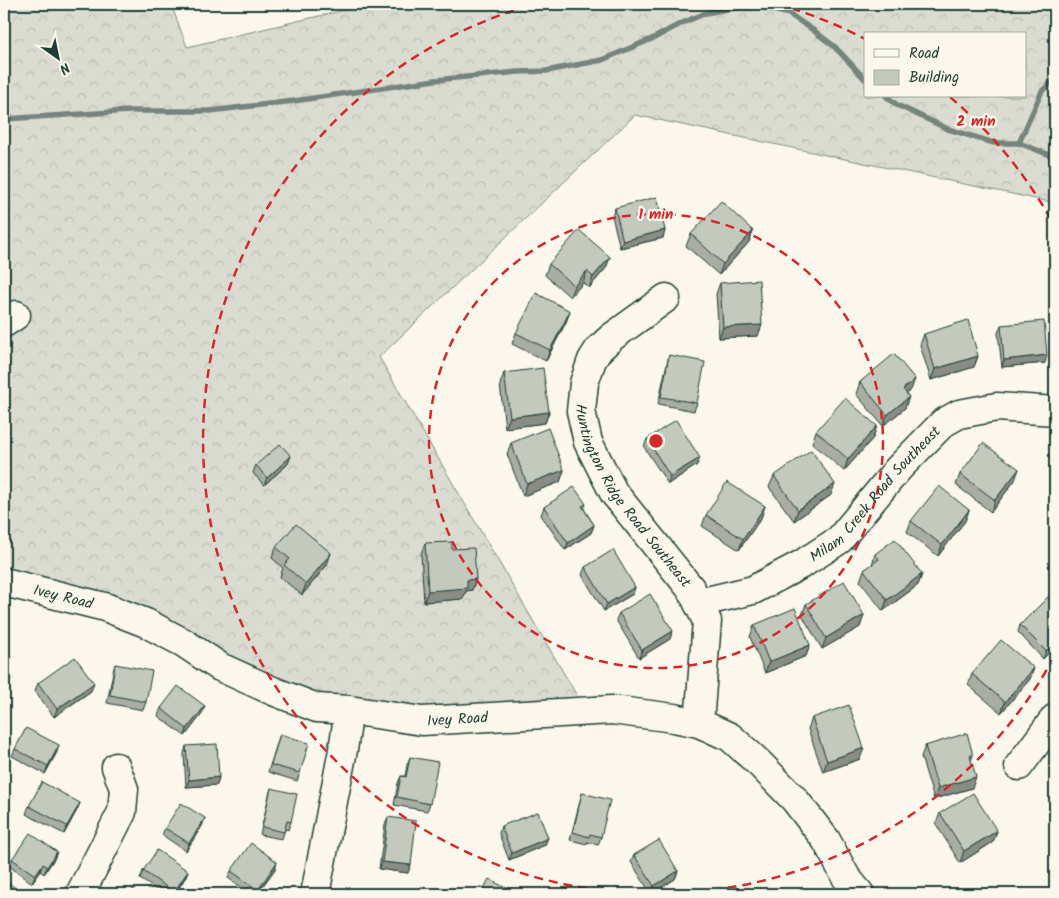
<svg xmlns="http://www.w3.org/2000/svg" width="1059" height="898" font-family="Kalam,sans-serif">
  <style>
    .forest { fill: url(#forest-crowns); stroke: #7d8c82; fill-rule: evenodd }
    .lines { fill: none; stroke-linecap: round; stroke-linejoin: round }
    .stream { stroke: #74847b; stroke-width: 5.5 }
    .minor-casing { stroke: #1f3d34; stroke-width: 31 }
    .minor { stroke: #fbf7ec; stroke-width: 28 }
    .wall { fill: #a9ada3; stroke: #1f3d34 }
    .shaded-wall { fill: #898d85; stroke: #1f3d34 }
    .building { fill: #c4c9be; stroke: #1f3d34 }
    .ring { fill: none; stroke: #d62828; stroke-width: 2.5; stroke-dasharray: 9 6 }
    .labels { text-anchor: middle; stroke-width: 4.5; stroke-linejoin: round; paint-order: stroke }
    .street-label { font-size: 15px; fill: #1f3d34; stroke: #fbf7ec }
    .centre { fill: #d62828; stroke: #fbf7ec; stroke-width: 2.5 }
    .ring-label { font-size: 15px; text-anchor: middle; font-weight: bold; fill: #d62828; stroke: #fbf7ec; stroke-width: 4.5; stroke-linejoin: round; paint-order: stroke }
  </style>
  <defs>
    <pattern id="forest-crowns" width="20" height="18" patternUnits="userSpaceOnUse" patternTransform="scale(1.25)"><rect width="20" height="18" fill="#dbdcd1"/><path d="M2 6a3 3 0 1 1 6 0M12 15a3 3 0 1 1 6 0" fill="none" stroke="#bcbeb4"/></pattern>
  </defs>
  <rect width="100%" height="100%" fill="#fbf7ec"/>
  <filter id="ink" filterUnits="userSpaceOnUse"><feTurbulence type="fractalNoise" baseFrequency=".02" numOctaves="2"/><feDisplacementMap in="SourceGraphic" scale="10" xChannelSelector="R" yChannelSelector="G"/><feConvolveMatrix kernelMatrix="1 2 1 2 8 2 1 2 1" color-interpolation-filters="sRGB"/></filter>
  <g filter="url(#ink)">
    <path class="forest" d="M4,4H171L187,47L370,4H1055V203L635,115L379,357L580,701L550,699L418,709L282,696L133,604L25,573L4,571ZM865,34H1025V96H865Z"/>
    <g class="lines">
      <g class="stream">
        <path d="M886,96L897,105L948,129L994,143H1019L1055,157"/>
        <path d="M4,119L129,111H210L294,101L435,80L518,72L546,71L602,60L654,38L680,24L706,13L733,8L762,7L789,14L813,30L835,47L865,79"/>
        <path d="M1019,143L1042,91L1055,79"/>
      </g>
      <g class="minor-casing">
        <g id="minor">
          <path id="s1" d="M666,298L612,337L599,349L592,360L584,383L581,411L588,442L614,493L691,589L707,621L699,723"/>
          <path d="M4,323L16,315"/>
          <path id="s2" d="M4,582L105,607L146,623L184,643L220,667L273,691L317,708L349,710L422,721L612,710L674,718L699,723L730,737L759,763L795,800L826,840L846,877L860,894"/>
          <path id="s3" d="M698,603L753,590L802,564L839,540L898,469L943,423L959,414L997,407L1055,411"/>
          <path d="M1019,766L1055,718"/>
          <path d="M80,894L122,812L124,789L116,767"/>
          <path d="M315,894L343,750L349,710"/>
        </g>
      </g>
      <use href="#minor" class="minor"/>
    </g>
    <g class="wall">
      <path d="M615,208L665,230L663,238L620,248L612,216Z"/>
      <path d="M753,231L749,242L719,275L686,246L691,234Z"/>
      <path d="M610,257L606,268L589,288L583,283L570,297L545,275L549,264Z"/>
      <path d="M720,283L758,336L719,338L716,294Z"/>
      <path d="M570,311L566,322L546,361L512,344L516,333Z"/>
      <path d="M1001,325L1045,363L1002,367L998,333Z"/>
      <path d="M924,334L978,356L974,367L931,380L920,345Z"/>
      <path d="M669,355L697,403L694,411L658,404L667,363Z"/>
      <path d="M504,373L549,412L545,423L505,428L500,384Z"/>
      <path d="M860,382L911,390L907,393L905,408L883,426L856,394Z"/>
      <path d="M816,431L873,438L844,471L812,443Z"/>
      <path d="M647,439L697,465L668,484L644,447Z"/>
      <path d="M511,443L564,470L560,482L523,496L507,454Z"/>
      <path d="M288,464L264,485L253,473L256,465Z"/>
      <path d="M960,474L1015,480L991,512L956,485Z"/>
      <path d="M774,476L831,495L794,521L769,487Z"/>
      <path d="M586,504L584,509L594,525L591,533L565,550L541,515L544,507Z"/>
      <path d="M765,506L761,518L739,550L702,526L706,515Z"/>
      <path d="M969,510L965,521L938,556L907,532L911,521Z"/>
      <path d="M425,543L452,549L476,579L472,590L466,591L463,599L424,602L421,554Z"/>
      <path d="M276,547L327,565L302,595L280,577L283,568L272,558Z"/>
      <path d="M875,554L922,574L918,585L883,611L860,581L864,570L872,565Z"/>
      <path d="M1055,561V578L1050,574Z"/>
      <path d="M585,567L635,587L633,594L604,611L582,575Z"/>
      <path d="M806,604L864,615L860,627L822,649L802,615Z"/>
      <path d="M619,613L670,639L639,658L616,620Z"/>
      <path d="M754,625L810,645L806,656L765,673L750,637Z"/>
      <path d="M1020,625L1055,647L1043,659L1018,632Z"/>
      <path d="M115,664L146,702L143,710L107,703L113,672Z"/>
      <path d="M1034,668L1030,679L1001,713L968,685L972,674Z"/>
      <path d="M38,683L91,691L54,717L35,691Z"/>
      <path d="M161,708L202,714L185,736L158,716Z"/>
      <path d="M812,718L860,759L823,772L808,729Z"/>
      <path d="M280,734L300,773L297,781L268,772Z"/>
      <path d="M186,746L219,777L217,785L186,787L184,754Z"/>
      <path d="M925,746L973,755L971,761L972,788L934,799L921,757Z"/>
      <path d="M15,749L57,752L45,774L12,756Z"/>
      <path d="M410,757L430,804L427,811L394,805L398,783L401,776H405L407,765Z"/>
      <path d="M271,788L291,822L288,830L285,829L282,839L260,835L269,795Z"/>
      <path d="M582,793L601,837L598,845L587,842V844L570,840L580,801Z"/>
      <path d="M80,803L77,810L64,834L26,814L29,806Z"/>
      <path d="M940,813L997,831L993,842L960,863L936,824Z"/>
      <path d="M388,817L408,873L379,869L385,825Z"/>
      <path d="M205,818L202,826L186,851L162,835L165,828Z"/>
      <path d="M501,826L545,845L509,860L499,834Z"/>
      <path d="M57,852L54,859L44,874L40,871L32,883L9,866L12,859Z"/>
      <path d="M634,855L678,871L675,879L651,894L631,862Z"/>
      <path d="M275,869L257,894H251L228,878L231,871Z"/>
      <path d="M143,871H188L185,878L175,894H163L140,879Z"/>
    </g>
    <g class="shaded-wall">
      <path d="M665,230L663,238L620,248L623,241Z"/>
      <path d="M753,231L749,242L719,275L723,264Z"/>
      <path d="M610,257L606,268L589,288L593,277Z"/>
      <path d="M587,271L583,283L570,297L574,286Z"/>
      <path d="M570,311L566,322L546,361L550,350Z"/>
      <path d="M762,325L758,336L719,338L723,327Z"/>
      <path d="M1047,355L1045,363L1002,367L1004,360Z"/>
      <path d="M978,356L974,367L931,380L935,369Z"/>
      <path d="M915,379L911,390L899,400L903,389Z"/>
      <path d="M909,397L905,408L883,426L887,415Z"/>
      <path d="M549,412L545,423L505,428L510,417Z"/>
      <path d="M877,426L873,438L844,471L848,459Z"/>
      <path d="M291,456L288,464L264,485L267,478Z"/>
      <path d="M700,458L697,465L668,484L670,476Z"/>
      <path d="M1019,469L1015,480L991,512L995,500Z"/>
      <path d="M564,470L560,482L523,496L527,484Z"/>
      <path d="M835,484L831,495L794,521L798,510Z"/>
      <path d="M765,506L761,518L739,550L743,539Z"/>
      <path d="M969,510L965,521L938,556L942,545Z"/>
      <path d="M594,525L591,533L565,550L568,543Z"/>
      <path d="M331,553L327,565L302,595L306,584Z"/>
      <path d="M922,574L918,585L883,611L887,600Z"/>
      <path d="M476,579L472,590L466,591L463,599L424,602L428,591L467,580Z"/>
      <path d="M635,587L633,594L604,611L607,604Z"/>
      <path d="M864,615L860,627L822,649L826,638Z"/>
      <path d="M673,631L670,639L639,658L642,650Z"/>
      <path d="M1055,642V647L1043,659L1046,651Z"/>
      <path d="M810,645L806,656L765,673L769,662Z"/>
      <path d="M1034,668L1030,679L1001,713L1005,702Z"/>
      <path d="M94,683L91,691L54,717L57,709Z"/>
      <path d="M205,706L202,714L185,736L187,729Z"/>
      <path d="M59,745L57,752L45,774L48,766Z"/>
      <path d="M864,748L860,759L823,772L827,761Z"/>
      <path d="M219,777L217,785L186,787L189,780Z"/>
      <path d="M976,777L972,788L934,799L938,788Z"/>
      <path d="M80,803L77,810L64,834L67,826Z"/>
      <path d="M205,818L202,826L186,851L189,843Z"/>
      <path d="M997,831L993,842L960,863L964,851Z"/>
      <path d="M548,838L545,845L509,860L512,853Z"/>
      <path d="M57,852L54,859L44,874L47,867Z"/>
      <path d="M277,862L275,869L257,894H256L258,890Z"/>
      <path d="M382,862L411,865L408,873L379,869Z"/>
      <path d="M43,864L40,871L32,883L35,875Z"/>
      <path d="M188,871L185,878L175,894H173Z"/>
      <path d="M678,871L675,879L651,894L654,886Z"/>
    </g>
    <g class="building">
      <path d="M657,197L665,230L623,241L615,208Z"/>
      <path d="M721,201L753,231L723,264L691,234Z"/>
      <path d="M579,230L610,257L593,277L587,271L574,286L549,264Z"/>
      <path d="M759,280L762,325L723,327L720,283Z"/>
      <path d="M536,293L570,311L550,350L516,333Z"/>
      <path d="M968,320L978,356L935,369L924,334Z"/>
      <path d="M1044,321L1047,355L1004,360L1001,325Z"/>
      <path d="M894,354L915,379L903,389L909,397L887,415L860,382Z"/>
      <path d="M669,355L705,362L697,403L661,397Z"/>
      <path d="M543,368L549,412L510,417L504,373Z"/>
      <path d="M845,398L877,426L848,459L816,431Z"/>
      <path d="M676,420L700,458L670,476L647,439Z"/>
      <path d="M548,428L564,470L527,484L511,443Z"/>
      <path d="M983,443L1019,469L995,500L960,474Z"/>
      <path d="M280,444L291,456L267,478L256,465Z"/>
      <path d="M811,450L835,484L798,510L774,476Z"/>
      <path d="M727,482L765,506L743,539L706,515Z"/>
      <path d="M939,486L969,510L942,545L911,521Z"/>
      <path d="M574,487L586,504L582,506L594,525L568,543L544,507Z"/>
      <path d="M296,524L331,553L306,584L284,565L290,559L276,547Z"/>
      <path d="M895,539L922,574L887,600L864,570L879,559L875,554Z"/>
      <path d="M452,542V549L474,548L476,579L467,580V588L428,591L425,543Z"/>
      <path d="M613,550L635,587L607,604L585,567Z"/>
      <path d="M844,581L864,615L826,638L806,604Z"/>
      <path d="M650,594L673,631L642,650L619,613Z"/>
      <path d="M1051,594L1055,598V642L1046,651L1020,625Z"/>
      <path d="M795,608L810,645L769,662L754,625Z"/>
      <path d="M1001,640L1034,668L1005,702L972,674Z"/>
      <path d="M75,657L94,683L57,709L38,683Z"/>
      <path d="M115,664L152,671L146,702L110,695Z"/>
      <path d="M178,686L205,706L187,729L161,708Z"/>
      <path d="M849,705L864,748L827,761L812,718Z"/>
      <path d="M26,728L59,745L48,766L15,749Z"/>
      <path d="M967,733L973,755L970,756L976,777L938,788L925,746Z"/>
      <path d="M280,734L309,743L300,773L271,765Z"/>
      <path d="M217,744L219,777L189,780L186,746Z"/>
      <path d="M410,757L438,762L430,804L397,797L401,776L406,777Z"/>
      <path d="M42,782L80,803L67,826L29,806Z"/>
      <path d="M271,788L297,794L291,822L287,821L284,832L262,827Z"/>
      <path d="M582,793L610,800L601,837L590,834L589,837L573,832Z"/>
      <path d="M973,793L997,831L964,851L940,813Z"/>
      <path d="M181,803L205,818L189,843L165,828Z"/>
      <path d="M538,812L548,838L512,853L501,826Z"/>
      <path d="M388,817L416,821L411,865L382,862Z"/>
      <path d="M30,833L57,852L47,867L43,864L35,875L12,859Z"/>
      <path d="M659,840L678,871L654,886L634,855Z"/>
      <path d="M251,843L277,862L258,890L231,871Z"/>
      <path d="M157,850L188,871L174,892L143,871Z"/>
      <path d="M489,879L517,894H481Z"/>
      <path d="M8,882L22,894H4V886Z"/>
      <path d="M133,889L139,894H129Z"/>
    </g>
  </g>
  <g class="ring">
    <circle cx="656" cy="441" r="227"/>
    <path d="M1054 657A453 453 0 1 1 535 4M777 4A453 453 0 0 1 865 39M950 97A453 453 0 0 1 1054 225"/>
  </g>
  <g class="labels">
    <g class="street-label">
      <text dy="5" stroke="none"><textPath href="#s3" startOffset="214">Milam Creek Road Southeast</textPath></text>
      <text dy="5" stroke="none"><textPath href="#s1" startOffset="250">Huntington Ridge Road Southeast</textPath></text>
      <text dy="5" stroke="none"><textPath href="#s2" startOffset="61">Ivey Road</textPath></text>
      <text dy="5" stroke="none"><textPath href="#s2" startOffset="481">Ivey Road</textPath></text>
    </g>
  </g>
  <circle cx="656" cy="441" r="8" class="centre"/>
  <g class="ring-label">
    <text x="976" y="126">2 min</text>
    <text x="656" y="219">1 min</text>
  </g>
  <rect width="1059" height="898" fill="none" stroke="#fbf7ec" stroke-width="20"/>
  <rect x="10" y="10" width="1039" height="878" fill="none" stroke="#1f3d34" stroke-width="2" filter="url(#ink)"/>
  <rect x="864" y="32" width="162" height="65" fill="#fbf7ec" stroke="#a3ada2"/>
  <rect x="874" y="49" width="25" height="8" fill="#fbf7ec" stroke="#a3ada2"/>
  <text x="909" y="58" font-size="15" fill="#1f3d34">Road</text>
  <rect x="874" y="70" width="25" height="15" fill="#c4c9be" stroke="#a3ada2"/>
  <text x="909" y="82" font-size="15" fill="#1f3d34">Building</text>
  <g transform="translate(58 58) rotate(147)" stroke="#fbf7ec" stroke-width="4" paint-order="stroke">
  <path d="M0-4L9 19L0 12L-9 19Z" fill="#1f3d34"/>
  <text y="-8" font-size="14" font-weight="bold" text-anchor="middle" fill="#1f3d34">N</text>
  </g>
</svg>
